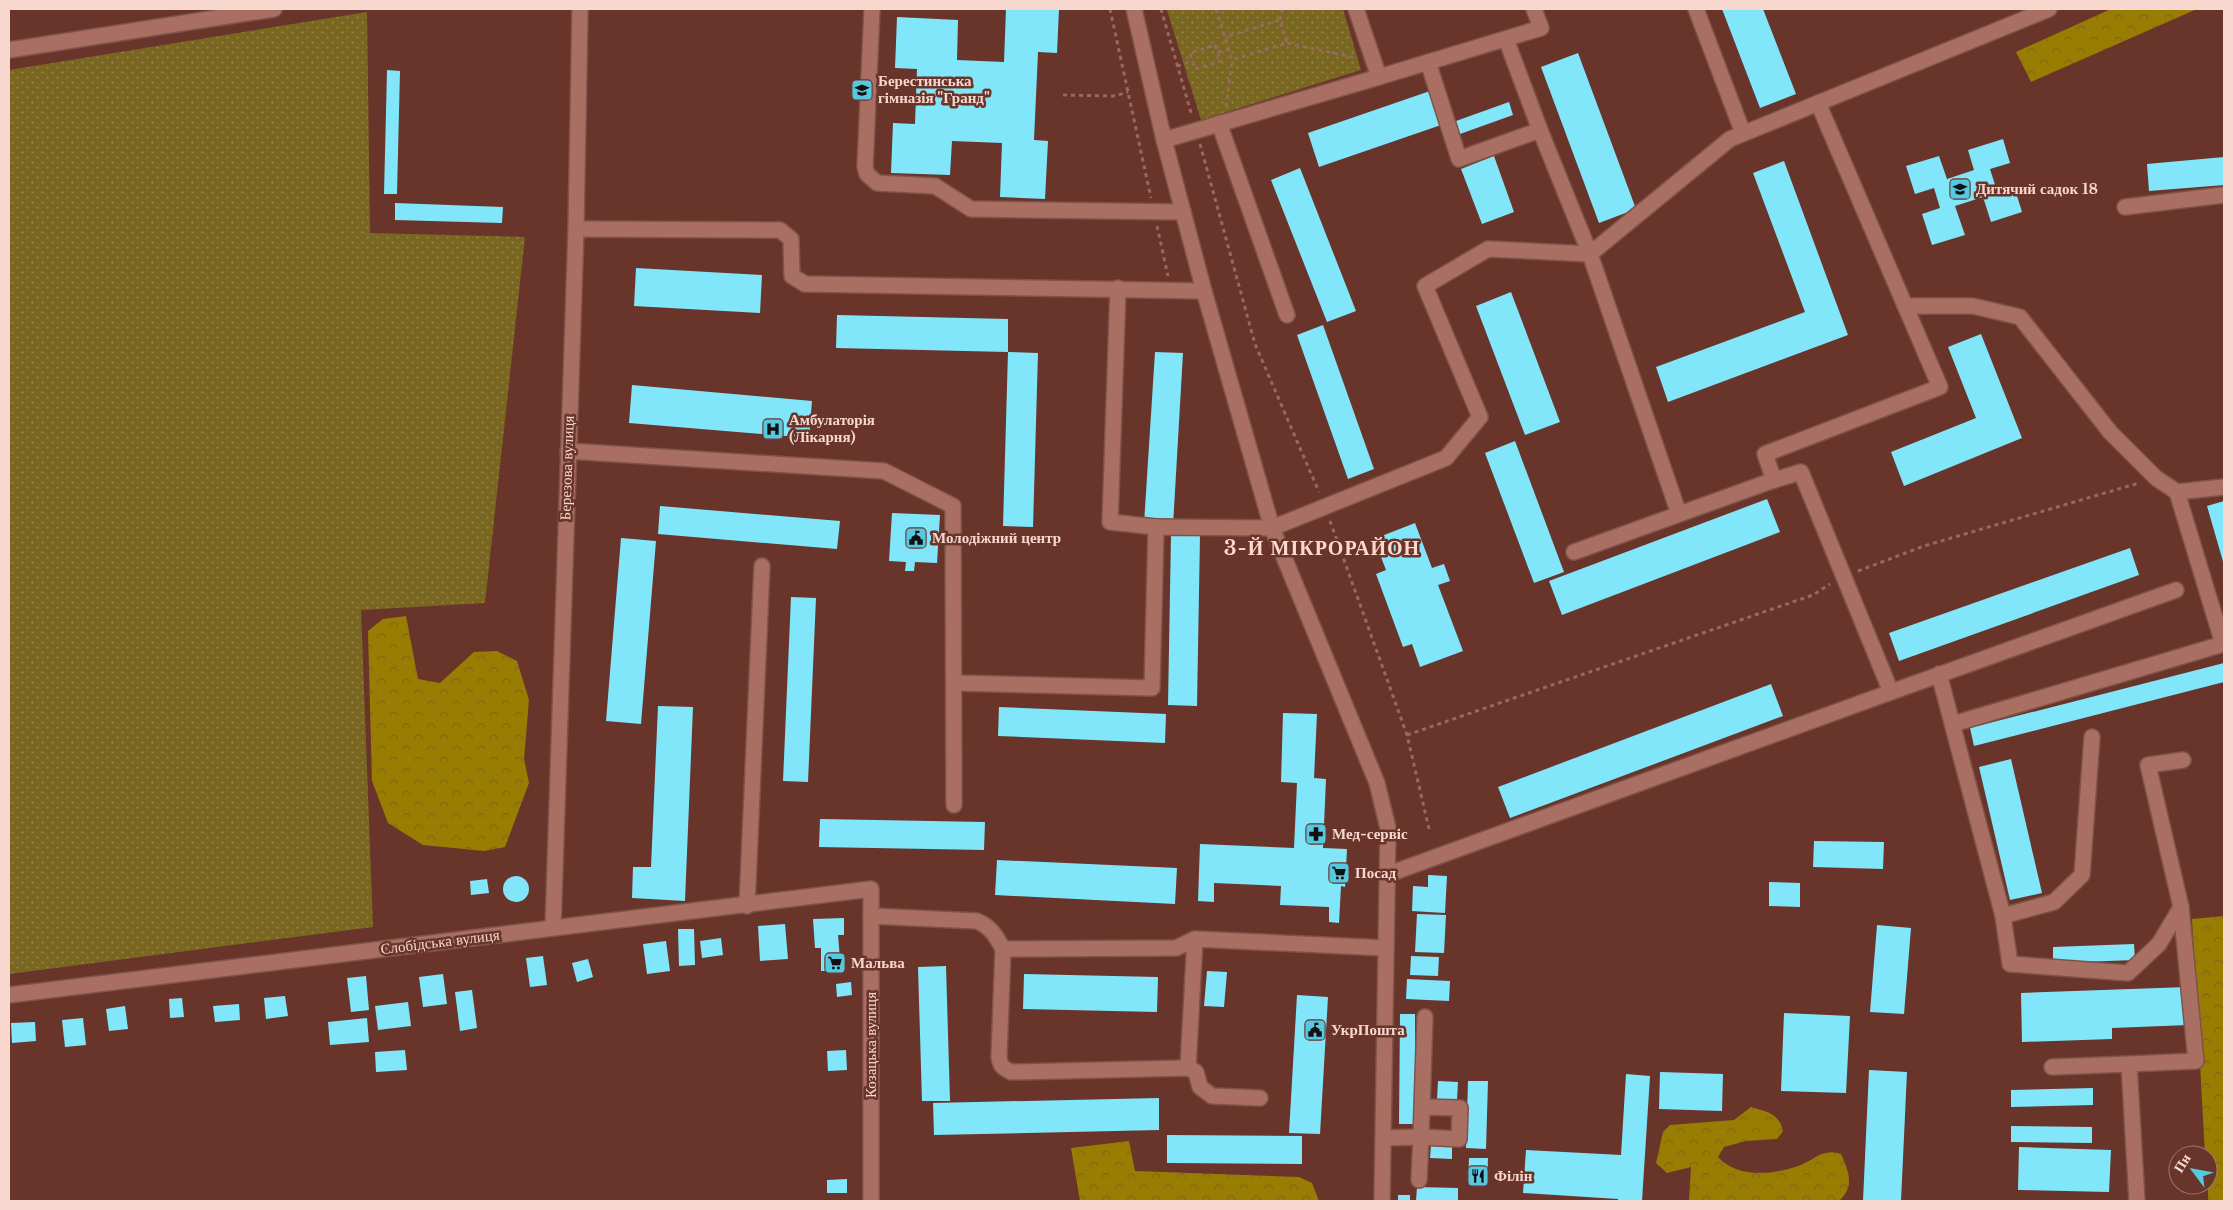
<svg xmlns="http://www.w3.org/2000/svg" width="2233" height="1210" font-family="'Libre Baskerville',serif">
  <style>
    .forest { fill: url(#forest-crowns) }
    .park { fill: url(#park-dots) }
    .building { fill: #82e6fb }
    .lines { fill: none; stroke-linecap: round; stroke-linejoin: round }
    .minor-casing { stroke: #7f534a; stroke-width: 18 }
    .path { stroke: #97695f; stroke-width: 3; stroke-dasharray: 4 4; stroke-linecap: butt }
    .minor { stroke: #a96f63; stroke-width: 15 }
    .labels { text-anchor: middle; stroke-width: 5; stroke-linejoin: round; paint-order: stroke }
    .poi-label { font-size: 15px; font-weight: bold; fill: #f8d7cf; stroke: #69352a; text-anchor: start }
    .street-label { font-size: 15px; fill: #f8d7cf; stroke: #69352a }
    .district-label { font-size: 20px; font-weight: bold; letter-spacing: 1px; fill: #fed7ce; stroke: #69352a }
  </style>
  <defs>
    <pattern id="forest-crowns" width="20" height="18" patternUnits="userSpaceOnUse" patternTransform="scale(1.25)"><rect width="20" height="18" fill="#997d02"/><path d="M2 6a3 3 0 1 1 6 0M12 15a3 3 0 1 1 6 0" fill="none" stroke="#7d6817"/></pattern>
    <pattern id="park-dots" width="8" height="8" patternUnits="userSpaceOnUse" patternTransform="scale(1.25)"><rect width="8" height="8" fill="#796621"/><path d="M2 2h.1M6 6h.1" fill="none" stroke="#93824b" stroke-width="1.8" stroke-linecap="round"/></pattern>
  </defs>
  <rect width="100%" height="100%" fill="#69352a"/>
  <g class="forest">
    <path d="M2111,9H2197L2031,82L2016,52Z"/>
    <path d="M406,616L418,679L440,683L474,652L497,651L517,661L529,700L524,759L529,783L505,847L484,851L423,845L388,823L372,781L368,631L383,619Z"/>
    <path d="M2224,916V1201H2208V1155H2205L2192,919Z"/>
    <path d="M1751,1107C1767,1112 1779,1113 1783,1131L1777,1139L1746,1141L1724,1147L1718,1157C1736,1178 1774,1175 1798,1166C1816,1160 1821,1148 1841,1154C1849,1172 1855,1187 1839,1201H1689L1691,1167L1667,1173L1656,1163L1663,1132L1670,1125L1734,1120Z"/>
    <path d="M1129,1141L1135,1171L1299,1177L1312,1183L1319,1201H1080L1071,1148Z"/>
  </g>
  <g class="park">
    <path d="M1170,9H1343L1361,70L1201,120L1167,10Z"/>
    <path d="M367,12L370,233L525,237L485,603L361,610L373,927L9,974V70Z"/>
  </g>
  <g class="building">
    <path d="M1006,9H1059L1057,53L1038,52L1034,140L1048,141L1045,199L1000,197L1002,143L952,141L950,175L891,173L893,123L915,124L917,69L895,68L897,17L958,20L957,60L1004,62Z"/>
    <path d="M1722,9H1763L1796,94L1760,108Z"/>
    <path d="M1578,53L1636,209L1599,223L1541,67Z"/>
    <path d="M387,70L400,71L397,194H384Z"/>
    <path d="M1430,91L1441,125L1319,167L1308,133Z"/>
    <path d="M1509,102L1513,115L1460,134L1456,121Z"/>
    <path d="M2003,139L2010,163L1990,169L1997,191L2014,186L2022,212L1991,222L1983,197L1955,206L1965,235L1932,245L1922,214L1940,208L1934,188L1915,194L1906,166L1939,156L1947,179L1974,170L1968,150Z"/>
    <path d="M1494,156L1514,212L1482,224L1461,169Z"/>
    <path d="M2224,157V185L2149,191L2147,164Z"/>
    <path d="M1784,161L1848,335L1668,402L1656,367L1805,312L1753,173Z"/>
    <path d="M1300,168L1356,311L1327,322L1271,180Z"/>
    <path d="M395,203L503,207L502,223L395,220Z"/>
    <path d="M636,268L762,275L760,313L634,306Z"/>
    <path d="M1511,292L1560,422L1525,435L1476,306Z"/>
    <path d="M837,315L1008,319V352L836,348Z"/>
    <path d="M1323,325L1374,469L1348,479L1297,335Z"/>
    <path d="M1981,334L2022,438L1904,486L1891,452L1976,418L1948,347Z"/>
    <path d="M1008,352L1038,353L1033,527L1003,526Z"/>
    <path d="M1155,352L1183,353L1173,526L1144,524Z"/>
    <path d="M632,385L812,401L809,438L629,423Z"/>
    <path d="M1515,441L1564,572L1534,583L1485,453Z"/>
    <path d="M1767,499L1780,532L1562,615L1549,581Z"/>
    <path d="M2224,501V565L2207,506Z"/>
    <path d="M660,506L840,521L837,549L658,534Z"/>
    <path d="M892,513L940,515L937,563L915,562L914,571H905L906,562L889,561Z"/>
    <path d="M1415,523L1432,568L1444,564L1450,581L1438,585L1463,651L1420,667L1412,644L1403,647L1376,574L1386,570L1374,539Z"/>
    <path d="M1171,534L1200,535L1197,706L1168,705Z"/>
    <path d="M621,538L656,541L641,724L606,721Z"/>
    <path d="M2130,548L2139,575L1899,661L1889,633Z"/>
    <path d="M791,597L816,598L808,782L783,781Z"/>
    <path d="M2224,663V682L1974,746L1970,728Z"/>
    <path d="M1771,684L1783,716L1510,818L1498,787Z"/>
    <path d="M658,706L693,707L685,901L632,898L633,867H651Z"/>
    <path d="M999,707L1166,714L1165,743L998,736Z"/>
    <path d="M1283,713L1317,714L1314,778L1326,779L1323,848L1347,849L1345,887L1341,886L1339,923L1329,922V907L1280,905L1281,886L1214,883V902L1198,901L1200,844L1294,848L1297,783L1281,782Z"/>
    <path d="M2011,759L2042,893L2010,900L1979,767Z"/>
    <path d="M820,819L985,822L984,850L819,847Z"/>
    <path d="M1814,841L1884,842L1883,869L1813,867Z"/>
    <path d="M997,860L1177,868L1175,904L995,895Z"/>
    <path d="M1428,875L1447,876L1445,913L1412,911L1413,886L1428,887Z"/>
    <circle cx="516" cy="889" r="13"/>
    <path d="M487,879L489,893L471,895L470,881Z"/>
    <path d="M1769,882L1800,883V907L1769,906Z"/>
    <path d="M1417,914L1446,915L1444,953L1415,952Z"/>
    <path d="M844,918V935H838L841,971H821V948H815L813,919Z"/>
    <path d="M785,924L788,959L760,961L758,926Z"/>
    <path d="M1877,925L1911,928L1904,1014L1870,1012Z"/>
    <path d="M678,929H694L695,965L679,966Z"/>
    <path d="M721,938L723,955L702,958L700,941Z"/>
    <path d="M666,941L670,971L647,974L643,944Z"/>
    <path d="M2134,944L2135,960L2053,963V947Z"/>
    <path d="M543,956L547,985L530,987L526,958Z"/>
    <path d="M1411,956L1439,957L1438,976L1410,975Z"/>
    <path d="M588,959L593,977L577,982L572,963Z"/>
    <path d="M946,966L950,1101H922L918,967Z"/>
    <path d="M1207,971L1227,972L1224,1007L1204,1006Z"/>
    <path d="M443,974L447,1004L423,1007L419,977Z"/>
    <path d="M1024,974L1158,977L1157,1012L1023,1009Z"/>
    <path d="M366,976L369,1010L351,1012L347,978Z"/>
    <path d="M1407,979L1450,981L1449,1001L1406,999Z"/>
    <path d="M851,982L852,995L837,997L836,984Z"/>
    <path d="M2187,987L2188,1025L2112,1028V1039L2022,1042L2021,993Z"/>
    <path d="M472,990L477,1028L460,1031L455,992Z"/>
    <path d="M1297,995L1328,997L1320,1134L1289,1133Z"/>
    <path d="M285,996L288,1016L266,1019L264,998Z"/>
    <path d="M182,998L184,1017L170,1018L169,999Z"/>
    <path d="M408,1002L411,1026L378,1030L375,1006Z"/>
    <path d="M239,1004L240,1020L215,1022L213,1006Z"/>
    <path d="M125,1006L128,1029L109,1031L106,1009Z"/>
    <path d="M1784,1013L1850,1016L1846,1093L1781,1091Z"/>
    <path d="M1400,1014H1415V1124H1399Z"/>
    <path d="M83,1018L86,1045L65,1047L62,1020Z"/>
    <path d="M367,1018L369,1042L330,1045L328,1022Z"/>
    <path d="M35,1022L36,1041L12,1043L11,1023Z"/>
    <path d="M405,1050L407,1070L376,1072L375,1052Z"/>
    <path d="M846,1050L847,1070L828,1071L827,1051Z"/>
    <path d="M1869,1070L1907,1072L1901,1201H1863Z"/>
    <path d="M1660,1072L1723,1074L1722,1111L1659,1109Z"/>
    <path d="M1626,1074L1650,1076L1642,1201H1618V1199L1523,1193L1526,1150L1621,1155Z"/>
    <path d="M1438,1081L1458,1082L1457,1100H1437Z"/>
    <path d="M1468,1081H1488L1486,1149L1466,1148Z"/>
    <path d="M2093,1088V1105L2011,1107V1090Z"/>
    <path d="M1159,1098V1130L934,1135L933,1103Z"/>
    <path d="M2011,1126L2092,1127V1143L2011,1142Z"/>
    <path d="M1167,1135L1302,1136V1164L1167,1163Z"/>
    <path d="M1431,1146L1452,1147V1159L1430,1158Z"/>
    <path d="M2019,1147L2111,1150L2109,1192L2018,1190Z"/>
    <path d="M1469,1158H1488L1487,1183H1468Z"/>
    <path d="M847,1179V1193H827V1180Z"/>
    <path d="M1417,1187L1458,1188V1201H1416Z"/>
    <rect x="1398" y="1195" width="12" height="6"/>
  </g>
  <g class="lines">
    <g class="minor-casing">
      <g id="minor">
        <path d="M872,9L865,167L867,174L877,183L935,186L971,209L1183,212"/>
        <path d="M1134,9L1164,140L1204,291L1272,528L1377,783L1388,828L1382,1201"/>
        <path d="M1696,9L1743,133"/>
        <path d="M1506,39L1540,130L1590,254L1679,514"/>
        <path d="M9,50L274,9"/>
        <path d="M1428,62L1459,159L1540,130"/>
        <path d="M1379,77L1541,28L1534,9"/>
        <path d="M1219,123L1287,315"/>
        <path d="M1164,140L1379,77L1356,9"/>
        <path d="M2125,207L2224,195"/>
        <path d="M576,229L780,230L791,239L792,276L805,284L1204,291"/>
        <path d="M1118,288L1110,522L1156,527"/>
        <path d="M1905,306H1973L2020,317L2110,432L2156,478L2177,492"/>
        <path d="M568,451L884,471L953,506L954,805"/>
        <path d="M1574,552L1774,480L1765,454L1940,387L1818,103"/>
        <path d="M1939,674L2003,916L2054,902L2082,875L2092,737"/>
        <path d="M954,683L1152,688L1156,527L1272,528L1446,458L1480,417L1425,286L1488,249L1590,254L1730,139L2049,9"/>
        <path d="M1891,692L2176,590"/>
        <path d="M1953,724L2223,644L2177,492L2224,487"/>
        <path d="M1389,874L1891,692L1801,472L1774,480"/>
        <path d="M747,906L762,566"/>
        <path d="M871,916L977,921C991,927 996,936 1003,949L999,1057C1000,1066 1003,1068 1011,1072L1188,1068L1196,1072L1200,1087L1212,1096L1260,1098"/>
        <path d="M2003,916L2010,964L2128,973L2159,944L2181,907L2148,765L2183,760"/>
        <path d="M553,928L576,229L580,9"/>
        <path d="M1003,949L1176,948L1195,939L1386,948"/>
        <path d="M9,995L871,889V1201"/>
        <path d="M2129,1064L2196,1061L2181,907"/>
        <path d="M2052,1067L2129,1064L2137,1201"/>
        <path d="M1188,1068L1195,939"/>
        <path d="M1383,1138L1421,1137L1425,1017"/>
        <path d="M1419,1180L1421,1137L1459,1139L1460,1108L1422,1107"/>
      </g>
    </g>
    <g class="path">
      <path d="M1110,9L1151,198"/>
      <path d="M1161,9L1192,116"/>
      <path d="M1216,9L1232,60L1287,43L1280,20L1225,37"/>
      <path d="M1280,20L1282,9"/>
      <path d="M1287,43L1356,58"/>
      <path d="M1215,45L1221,61L1195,69L1190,53Z"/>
      <path d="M1218,52L1229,49"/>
      <path d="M1177,66L1193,61"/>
      <path d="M1063,95L1115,96L1128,92"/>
      <path d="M1226,107L1232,60"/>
      <path d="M1200,144L1255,344L1319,492"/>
      <path d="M1157,226L1168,276"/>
      <path d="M1330,521L1407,735L1430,833"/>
      <path d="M1858,571L1924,546L2139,483"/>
      <path d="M1407,735L1813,595L1830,584"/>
    </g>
    <use href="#minor" class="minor"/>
  </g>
  <defs>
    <g id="school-square" transform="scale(1.125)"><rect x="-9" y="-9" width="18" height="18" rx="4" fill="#56c9e1" stroke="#69352a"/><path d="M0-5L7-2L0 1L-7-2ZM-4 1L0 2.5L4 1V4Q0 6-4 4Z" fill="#111"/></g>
    <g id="hospital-square" transform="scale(1.125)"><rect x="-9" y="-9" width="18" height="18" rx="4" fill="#56c9e1" stroke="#69352a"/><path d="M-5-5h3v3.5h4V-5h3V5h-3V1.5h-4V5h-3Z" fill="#111"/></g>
    <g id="civic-square" transform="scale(1.125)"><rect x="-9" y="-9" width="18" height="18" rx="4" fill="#56c9e1" stroke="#69352a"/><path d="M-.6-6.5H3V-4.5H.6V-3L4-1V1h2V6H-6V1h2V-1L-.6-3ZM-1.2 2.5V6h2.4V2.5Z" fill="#111"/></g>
    <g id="pharmacy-square" transform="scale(1.125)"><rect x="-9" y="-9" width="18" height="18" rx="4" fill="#56c9e1" stroke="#69352a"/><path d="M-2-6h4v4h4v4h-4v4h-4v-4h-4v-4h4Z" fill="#111"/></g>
    <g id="supermarket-square" transform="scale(1.125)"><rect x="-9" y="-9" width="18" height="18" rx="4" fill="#56c9e1" stroke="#69352a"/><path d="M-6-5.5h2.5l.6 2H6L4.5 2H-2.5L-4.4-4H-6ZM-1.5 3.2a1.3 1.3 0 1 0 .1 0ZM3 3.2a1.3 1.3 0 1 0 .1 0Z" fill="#111"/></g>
    <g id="restaurant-square" transform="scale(1.125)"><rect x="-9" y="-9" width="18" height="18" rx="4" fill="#56c9e1" stroke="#69352a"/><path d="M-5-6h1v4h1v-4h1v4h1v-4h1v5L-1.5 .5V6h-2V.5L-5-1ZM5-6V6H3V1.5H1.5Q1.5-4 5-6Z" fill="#111"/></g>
  </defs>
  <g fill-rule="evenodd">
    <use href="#school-square" x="862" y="90"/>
    <use href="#school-square" x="1960" y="189"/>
    <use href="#hospital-square" x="773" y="429"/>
    <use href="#civic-square" x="916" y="538"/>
    <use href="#pharmacy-square" x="1316" y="834"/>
    <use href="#supermarket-square" x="1339" y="873"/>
    <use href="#supermarket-square" x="835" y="963"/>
    <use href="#civic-square" x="1315" y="1030"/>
    <use href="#restaurant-square" x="1478" y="1176"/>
  </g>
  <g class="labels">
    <g class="poi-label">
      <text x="878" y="86">Берестинська<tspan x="878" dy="17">гімназія "Гранд"</tspan></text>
      <text x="1976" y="194">Дитячий садок 18</text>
      <text x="789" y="425">Амбулаторія<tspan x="789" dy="17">(Лікарня)</tspan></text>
      <text x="932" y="543">Молодіжний центр</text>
      <text x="1332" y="839">Мед-сервіс</text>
      <text x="1355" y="878">Посад</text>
      <text x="851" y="968">Мальва</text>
      <text x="1331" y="1035">УкрПошта</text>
      <text x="1494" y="1181">Філін</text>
    </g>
    <g class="street-label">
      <text transform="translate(567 468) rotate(-88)" y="5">Березова вулиця</text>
      <text transform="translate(440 942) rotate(-7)" y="5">Слобідська вулиця</text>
      <text transform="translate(871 1045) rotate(-90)" y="5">Козацька вулиця</text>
    </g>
    <g class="district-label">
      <text x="1322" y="555">3-Й МІКРОРАЙОН</text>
    </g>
  </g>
  <rect width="2233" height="1210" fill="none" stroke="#f8d7cf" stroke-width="20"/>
  <g transform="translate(2193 1170) rotate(302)"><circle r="24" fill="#69352a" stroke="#a2766c"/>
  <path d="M0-4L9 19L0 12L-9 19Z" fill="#56c9e1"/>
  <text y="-8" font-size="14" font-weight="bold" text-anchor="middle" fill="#f8d7cf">Пн</text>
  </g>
</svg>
